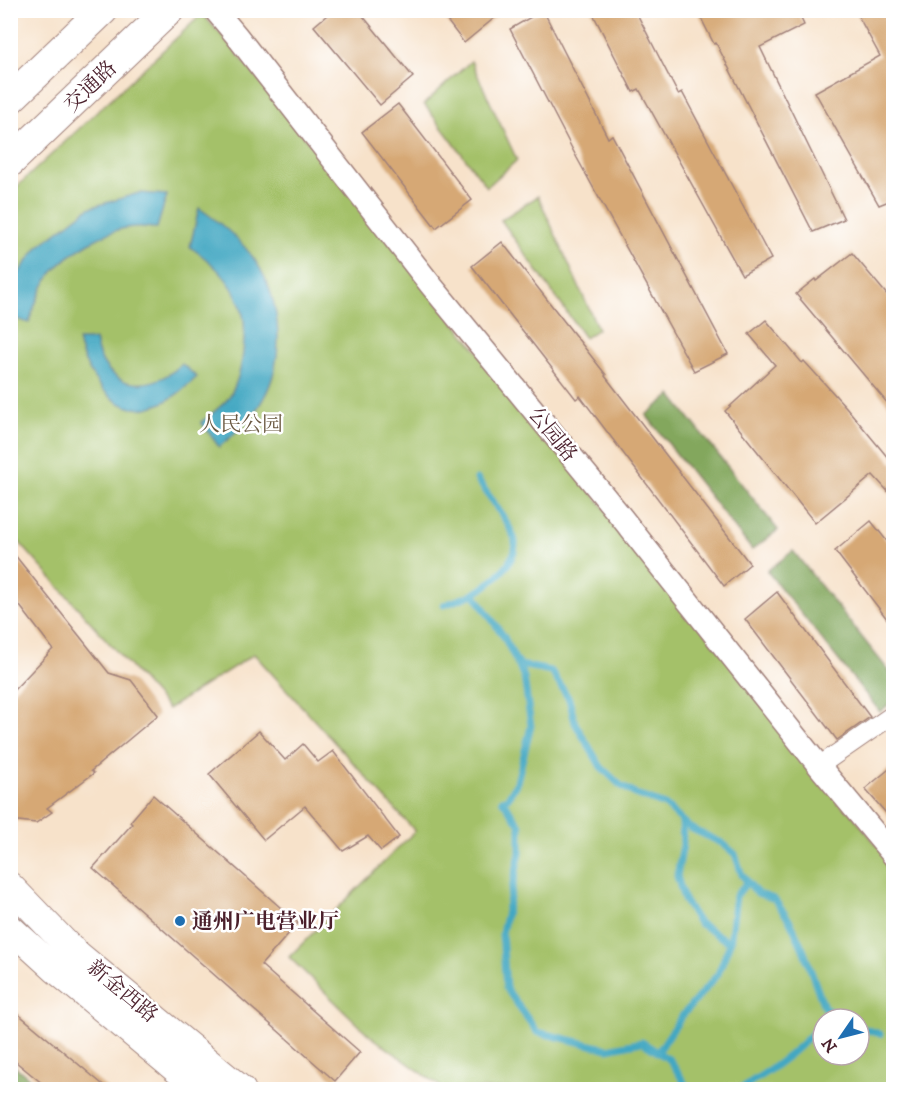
<svg xmlns="http://www.w3.org/2000/svg" width="904" height="1100" font-family="'IM FELL DW Pica','Noto Serif SC',serif">
  <style>
    .green { fill: #a4c169; stroke: #77704a; stroke-width: 1.5; fill-rule: evenodd }
    .forest { fill: #83a75d; stroke: #666344; stroke-width: 1.5 }
    .water { fill: #42a7c2; stroke: #466376; stroke-width: 1.5 }
    .lines { fill: none; stroke-linecap: round; stroke-linejoin: round }
    .stream { stroke: #42a7c2; stroke-width: 7 }
    .building { fill: #d6a875 }
    .minor-casing { stroke: #a0807a; stroke-width: 20 }
    .tertiary-casing { stroke: #a0807a; stroke-width: 25 }
    .secondary-casing { stroke: #a0807a; stroke-width: 29 }
    .primary-casing { stroke: #a0807a; stroke-width: 32 }
    .minor { stroke: #fff; stroke-width: 18 }
    .tertiary { stroke: #fff; stroke-width: 22 }
    .secondary { stroke: #fff; stroke-width: 27 }
    .primary { stroke: #fff; stroke-width: 30 }
    .poi-dot { fill: #1f6fb2; stroke: #fff; stroke-width: 2 }
    .labels { text-anchor: middle; stroke-width: 5; stroke-linejoin: round; paint-order: stroke }
    .street-label { font-size: 21px; fill: #4a1f2b; stroke: #fff }
    .park-label { font-size: 21px; fill: #6a5841; stroke: #fff }
    .poi-label { font-size: 21px; font-weight: bold; fill: #4a1f2b; stroke: #fff; text-anchor: start }
  </style>
  <rect width="100%" height="100%" fill="#fff"/>
  <filter id="ink" filterUnits="userSpaceOnUse"><feTurbulence type="fractalNoise" baseFrequency=".0167" numOctaves="2"/><feDisplacementMap in="SourceGraphic" scale="12" xChannelSelector="R" yChannelSelector="G"/><feConvolveMatrix kernelMatrix="1 2 1 2 8 2 1 2 1" color-interpolation-filters="sRGB"/></filter>
  <filter id="wash" filterUnits="userSpaceOnUse"><feTurbulence type="fractalNoise" baseFrequency=".008" numOctaves="4" result="noise"/><feDisplacementMap in="SourceGraphic" scale="24" xChannelSelector="R" yChannelSelector="G"/><feGaussianBlur stdDeviation="1.35" result="paint"/><feColorMatrix in="noise" values="0 0 0 0 0 0 0 0 0 0 0 0 0 0 0 0 0 1.4 0 .05"/><feComposite in="paint" operator="in"/></filter>
  <g filter="url(#wash)">
    <rect width="100%" height="100%" fill="#f7e2ca"/>
    <g class="green">
      <path d="M202,14L227,41L893,865V1089H444L369,1035L289,957L415,831L254,654L168,709L11,533L10,193ZM823,1019H859V1055H823Z"/>
      <path d="M471,61L517,160L487,187L424,104Z"/>
      <path d="M538,196L598,329L585,338L501,220Z"/>
    </g>
    <g class="forest">
      <path d="M671,395L778,530L752,550L646,415Z"/>
      <path d="M793,551L893,676V701L880,712L767,571Z"/>
      <path d="M10,1063H11L42,1089H12Z"/>
    </g>
    <g class="water">
      <path d="M139,193L167,195L157,228C150,228 141,226 134,227C109,228 68,253 53,272C41,286 34,306 29,323L11,317V289L20,271L38,247L89,208Z"/>
      <path d="M199,208C247,241 275,274 278,334C279,386 258,416 219,447L201,422C209,416 218,409 226,401C236,389 241,368 243,353C244,341 246,327 243,315C237,286 214,263 190,247Z"/>
      <path d="M78,340H95C104,389 148,396 182,364L197,377C184,389 171,401 154,406C115,420 84,372 78,340Z"/>
    </g>
    <g class="lines">
      <g class="stream">
        <path d="M474,594C490,584 517,563 515,542C515,531 485,490 477,479"/>
        <path d="M444,605L474,594L504,637L524,677L531,726L517,782L508,798L502,800L520,825V853L502,933L506,988L537,1032L608,1049L642,1042L670,1060L689,1090"/>
        <path d="M517,661L520,665L551,671L569,699L575,723L601,767L620,785L635,794L665,805L690,828L722,843L735,854L742,875L757,893L774,899L790,921L803,949L824,1007L839,1019"/>
        <path d="M682,822L683,845L677,876L684,900L699,923L730,943"/>
        <path d="M859,1027L880,1034"/>
        <path d="M658,1052L682,1016L718,974L730,943L736,896L747,882"/>
        <path d="M740,1090C751,1080 764,1075 775,1066C793,1053 810,1038 823,1021"/>
      </g>
    </g>
    <g id="blocks">
      <g class="building">
        <path d="M333,10H358L413,77L380,105L314,26Z"/>
        <path d="M439,10H504L464,43Z"/>
        <path d="M543,10L608,138L612,135L728,354L694,371L577,158L510,29Z"/>
        <path d="M591,10H635L678,94L682,92L771,259L742,275L639,89L633,92Z"/>
        <path d="M697,10H797L804,25L760,47L844,219L813,232L716,43L714,44Z"/>
        <path d="M855,10H894V199L879,205L815,92L880,56Z"/>
        <path d="M398,104L472,200L436,228L362,132Z"/>
        <path d="M502,242L606,375L605,376L750,564L724,586L580,396L576,399L472,266Z"/>
        <path d="M852,253L894,303V411L796,294L815,279L816,281Z"/>
        <path d="M766,320L802,363L804,361L846,407L894,465V498L873,475L815,523L725,411L775,365L749,334Z"/>
        <path d="M871,521L894,550V628L835,551Z"/>
        <path d="M10,549L109,673L131,680L158,715L91,771L94,773L47,808L52,812L36,823L10,820V694L53,649L10,593Z"/>
        <path d="M777,592L870,717L837,740L745,619Z"/>
        <path d="M259,731L285,760L303,744L318,762L333,751L399,837L381,851L368,836L343,851L305,806L264,840L209,774Z"/>
        <path d="M894,765V822L865,789Z"/>
        <path d="M153,795L298,923L261,965L360,1052L335,1081L93,868L132,824L130,822Z"/>
        <path d="M10,1007L108,1089H49L10,1057Z"/>
      </g>
    </g>
  </g>
  <g filter="url(#ink)">
    <use href="#blocks" fill-opacity="0" stroke="#a0807a" stroke-width="1.5"/>
    <g class="lines">
      <g class="minor-casing">
        <path id="minor" d="M819,766L894,714"/>
      </g>
      <g class="tertiary-casing">
        <path id="tertiary" d="M215,10L236,35L430,284L618,513L819,766L894,856"/>
      </g>
      <g class="secondary-casing">
        <g id="secondary">
          <path d="M10,886L70,948L242,1090"/>
          <path d="M10,928L55,969L201,1090"/>
        </g>
      </g>
      <g class="primary-casing">
        <g id="primary">
          <path d="M10,99L103,10"/>
          <path d="M10,162L169,10"/>
        </g>
      </g>
      <use href="#minor" class="minor"/>
      <use href="#tertiary" class="tertiary"/>
      <use href="#secondary" class="secondary"/>
      <use href="#primary" class="primary"/>
    </g>
  </g>
  <circle class="poi-dot" cx="180" cy="921" r="6"/>
  <g class="labels">
    <g class="street-label">
      <text transform="translate(90 86) rotate(-44)" y="7">交通路</text>
      <text transform="translate(553 434) rotate(51)" y="7">公园路</text>
      <text transform="translate(123 991) rotate(40)" y="7">新金西路</text>
    </g>
    <g class="park-label">
      <text x="241" y="431">人民公园</text>
    </g>
    <g class="poi-label">
      <text x="192" y="928">通州广电营业厅</text>
    </g>
  </g>
  <rect width="904" height="1100" fill="none" stroke="#fff" stroke-width="36"/>
  <g transform="translate(841 1037) rotate(235)"><circle r="28" fill="#ffffff" stroke="#b7a5aa" stroke-width="1.5"/>
  <path d="M0-4.5L10 22L0 15L-10 22Z" fill="#1f6fb2"/>
  <text y="-9" font-size="16" font-weight="bold" text-anchor="middle" fill="#4a1f2b">N</text>
  </g>
</svg>
